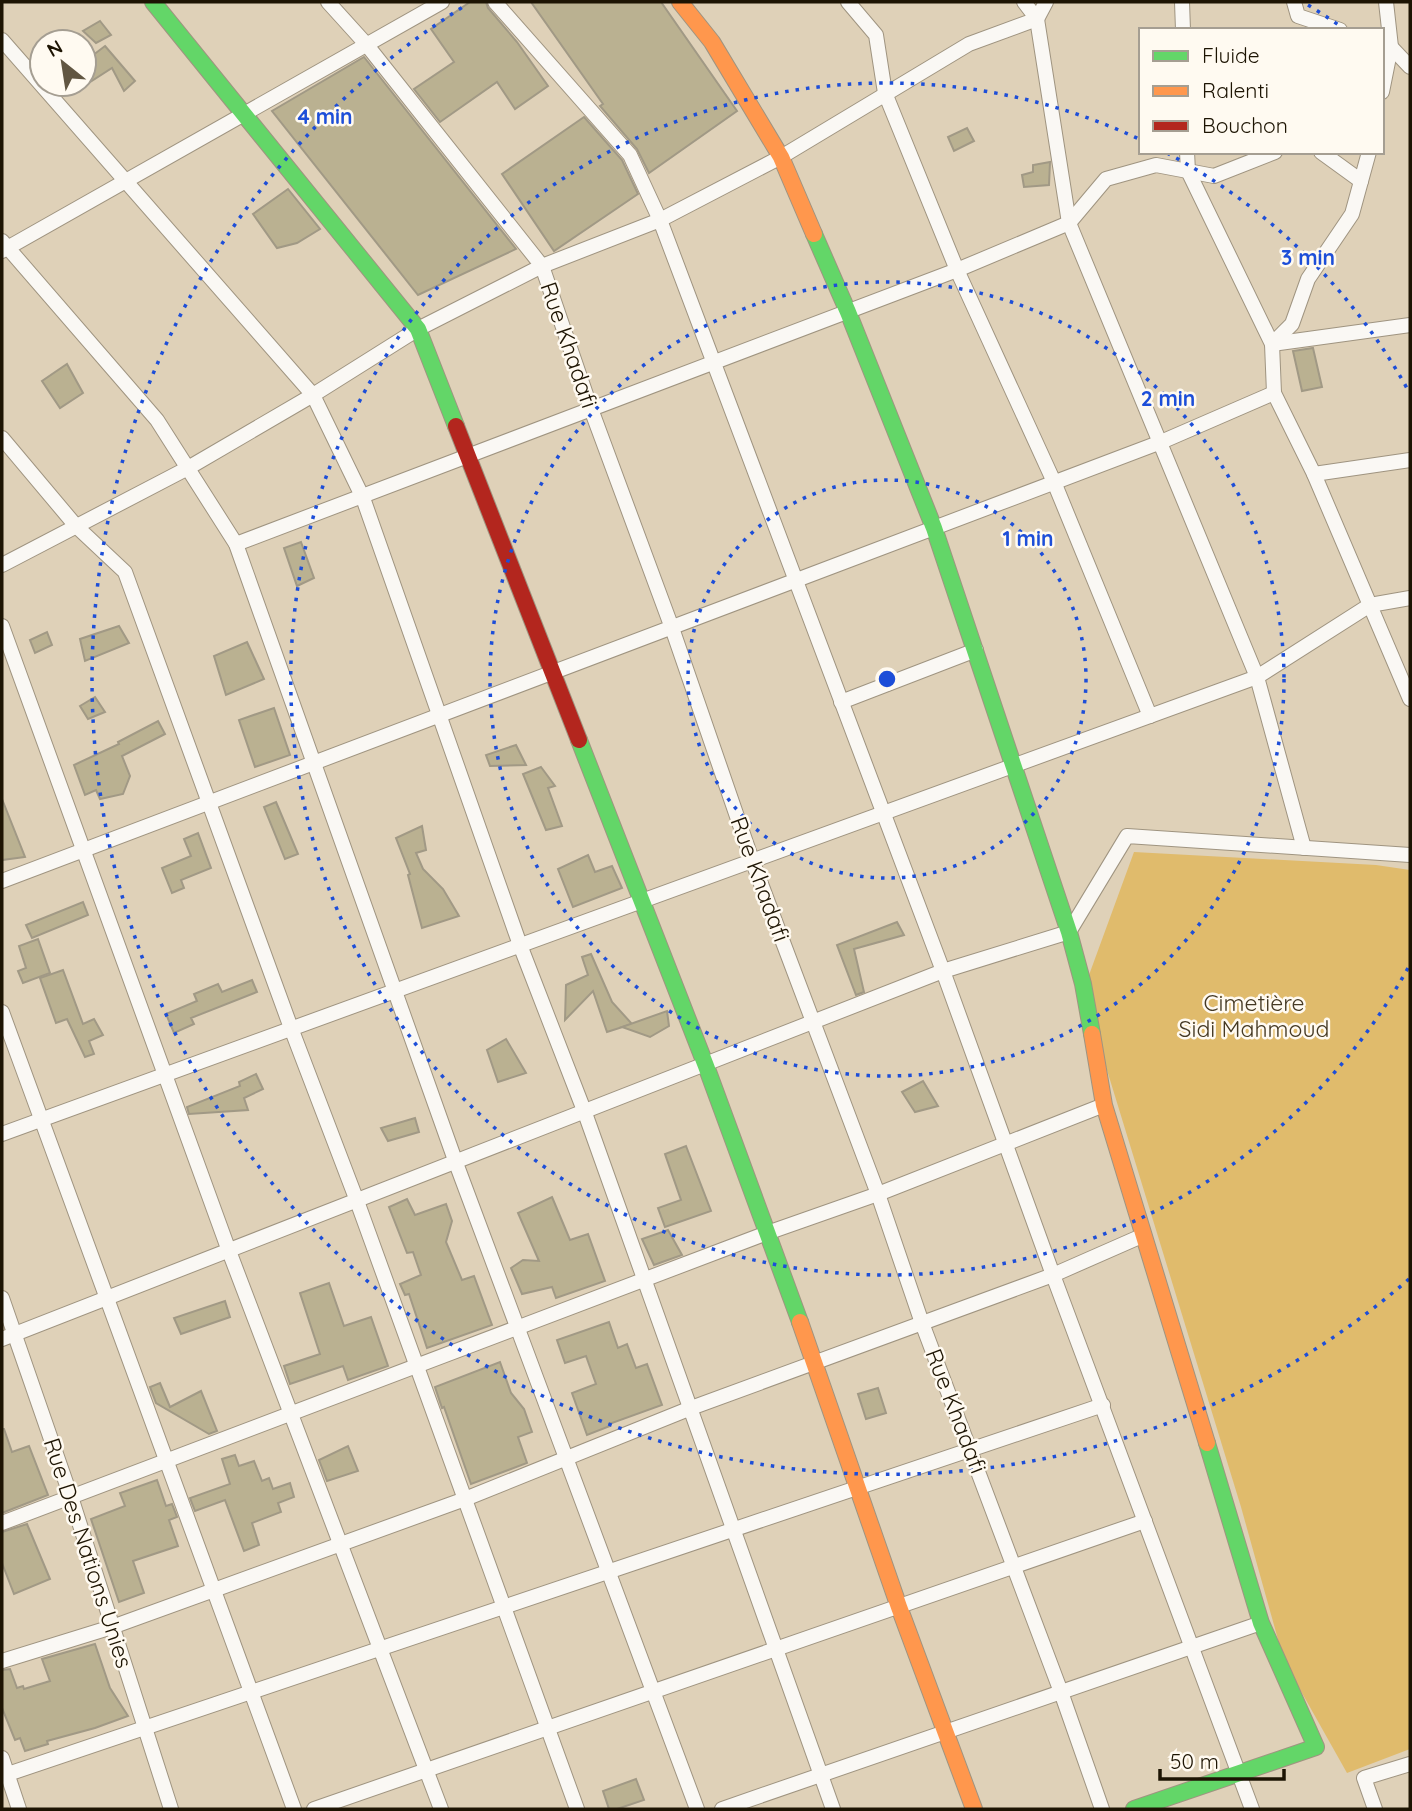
<svg xmlns="http://www.w3.org/2000/svg" width="1412" height="1811" font-family="Quicksand,sans-serif">
  <style>
    .green { fill: #e0bb6c }
    .building { fill: #bab191; stroke: #a19985; stroke-width: 2 }
    .lines { fill: none; stroke-linecap: round; stroke-linejoin: round }
    .street-casing { stroke: #9f9480; stroke-width: 16 }
    .fast-casing { stroke: #9f9480; stroke-width: 18 }
    .slow-casing { stroke: #9f9480; stroke-width: 18 }
    .jam-casing { stroke: #9f9480; stroke-width: 18 }
    .street { stroke: #faf8f4; stroke-width: 14 }
    .fast { stroke: #63d668; stroke-width: 16 }
    .slow { stroke: #ff974d; stroke-width: 16 }
    .jam { stroke: #b3261e; stroke-width: 16 }
    .ring { fill: none; stroke: #1d4ed8; stroke-width: 3.5; stroke-dasharray: 3.5 7 }
    .labels { text-anchor: middle; stroke-width: 5; stroke-linejoin: round; paint-order: stroke }
    .street-label { font-size: 23px; fill: #1d1403; stroke: #fffaf1 }
    .park-label { font-size: 23px; fill: #453923; stroke: #fffaf1 }
    .centre { fill: #1d4ed8; stroke: #fffaf1; stroke-width: 3.5 }
    .ring-label { font-size: 21px; text-anchor: middle; font-weight: bold; fill: #1d4ed8; stroke: #fffaf1; stroke-width: 5; stroke-linejoin: round; paint-order: stroke }
  </style>
  <rect width="100%" height="100%" fill="#dfd1b8"/>
  <path class="green" d="M1134,852L1376,865L1410,870V1749L1347,1773L1284,1661L1241,1507L1099,1044L1089,975Z"/>
  <g class="building">
    <path d="M470,2H486L488,8L517,42L548,86L515,109L497,82L440,122L414,89L454,62L431,29Z"/>
    <path d="M531,2H661L737,111L649,173L637,149L600,106L603,104Z"/>
    <path d="M100,21L111,35L96,43L83,31Z"/>
    <path d="M105,46L135,81L124,91L112,68L84,86V62Z"/>
    <path d="M364,57L516,249L418,295L272,111Z"/>
    <path d="M584,117L622,160L638,194L554,251L502,174Z"/>
    <path d="M967,128L974,141L954,151L948,137Z"/>
    <path d="M1050,162L1049,185L1024,187L1022,175L1033,172V165Z"/>
    <path d="M288,189L320,229L297,243L277,248L253,214Z"/>
    <path d="M1313,348L1322,387L1302,391L1293,351Z"/>
    <path d="M67,364L83,393L60,408L42,381Z"/>
    <path d="M301,542L314,578L297,586L284,548Z"/>
    <path d="M119,626L129,643L85,661L80,639Z"/>
    <path d="M47,632L52,645L35,653L30,640Z"/>
    <path d="M247,642L264,679L226,695L214,656Z"/>
    <path d="M95,697L105,712L88,719L80,706Z"/>
    <path d="M274,708L290,755L255,767L239,720Z"/>
    <path d="M158,721L165,734L122,756L130,776L123,794L100,799L96,790L85,795L74,765L119,744L118,742Z"/>
    <path d="M516,745L526,765L490,766L486,755Z"/>
    <path d="M541,767L555,786L548,788L562,826L546,830L523,774Z"/>
    <path d="M2,799L25,857L2,860Z"/>
    <path d="M276,802L298,854L285,859L264,807Z"/>
    <path d="M422,826L426,850L416,853L423,869L443,889L459,916L422,928L408,875L410,874L396,838Z"/>
    <path d="M198,833L211,868L181,880L184,888L172,893L162,868L191,856L184,839Z"/>
    <path d="M588,855L595,872L612,866L622,888L573,907L558,869Z"/>
    <path d="M83,902L88,915L32,938L26,925Z"/>
    <path d="M897,922L904,935L854,949L864,992L856,995L837,945Z"/>
    <path d="M38,939L50,973L23,983L18,971L26,968L19,946Z"/>
    <path d="M591,954L612,1002L632,1024L607,1032L593,991L565,1020L566,985L588,975L582,957Z"/>
    <path d="M63,970L83,1024L94,1019L103,1035L89,1041L94,1054L85,1057L67,1019L56,1023L40,978Z"/>
    <path d="M252,980L257,992L191,1018L194,1024L174,1033L166,1014L197,1001L194,994L218,984L222,992Z"/>
    <path d="M667,1011L669,1026L650,1037L622,1027Z"/>
    <path d="M506,1039L526,1073L498,1082L487,1050Z"/>
    <path d="M256,1074L263,1089L244,1098L248,1110L189,1114L187,1107L240,1086L239,1082Z"/>
    <path d="M923,1081L938,1106L915,1112L902,1092Z"/>
    <path d="M415,1118L419,1132L388,1141L381,1128Z"/>
    <path d="M686,1146L711,1211L665,1227L658,1208L681,1200L665,1154Z"/>
    <path d="M552,1197L570,1240L588,1234L605,1281L556,1298L552,1287L522,1294L511,1268L523,1260L539,1261L518,1213Z"/>
    <path d="M407,1199L415,1215L446,1204L452,1221L446,1242L462,1280L474,1276L492,1325L427,1348L409,1294L405,1295L400,1284L421,1275L413,1252L407,1253L389,1207Z"/>
    <path d="M668,1230L682,1255L654,1265L642,1239Z"/>
    <path d="M329,1283L344,1326L371,1317L388,1366L348,1380L343,1366L290,1384L284,1366L320,1354L300,1293Z"/>
    <path d="M225,1301L230,1317L181,1334L174,1318Z"/>
    <path d="M609,1322L618,1348L627,1344L636,1368L647,1364L662,1405L609,1424L610,1426L587,1435L572,1393L596,1384L586,1356L565,1363L557,1340Z"/>
    <path d="M500,1362L511,1393L524,1409L532,1432L518,1437L527,1463L471,1484L444,1407L442,1408L435,1387Z"/>
    <path d="M160,1383L170,1407L201,1391L217,1431L209,1434L156,1403L150,1387Z"/>
    <path d="M878,1388L886,1413L866,1419L858,1394Z"/>
    <path d="M2,1429H4L12,1452L29,1446L48,1495L2,1513Z"/>
    <path d="M348,1446L358,1471L327,1481L319,1460Z"/>
    <path d="M235,1455L239,1466L254,1461L262,1481L269,1478L273,1489L290,1483L294,1497L278,1503L281,1512L252,1523L259,1545L244,1551L225,1500L195,1511L190,1498L230,1484L222,1459Z"/>
    <path d="M157,1480L166,1506L172,1504L177,1517L169,1520L178,1546L133,1561L144,1593L119,1602L91,1519L125,1506L120,1493Z"/>
    <path d="M27,1524L50,1579L14,1594L2,1563V1532Z"/>
    <path d="M95,1644L110,1688L128,1716L95,1728L47,1741L48,1744L25,1751L20,1738L15,1740L2,1708V1670L10,1669L17,1688L23,1686L24,1689L50,1681L42,1659Z"/>
    <path d="M636,1779L644,1800L617,1809H609L603,1791Z"/>
  </g>
  <g class="lines">
    <g class="street-casing">
      <g id="street">
        <path d="M328,2L366,44L542,266L591,409L672,628L752,860L878,1194L922,1323L1061,1692L1102,1809"/>
        <path d="M495,2L630,155L660,220L943,971L1053,1275L1252,1809"/>
        <path d="M848,2L876,35L885,93L957,270L1054,482L1150,716"/>
        <path d="M1024,2L1037,19L1069,223L1257,677L1304,848"/>
        <path d="M1182,2L1183,30"/>
        <path d="M1294,2L1298,16L1340,30"/>
        <path d="M2,40L313,395L363,498L520,945L585,1113L833,1809"/>
        <path d="M1386,45L1391,47L1410,67"/>
        <path d="M1382,92L1391,47L1386,2"/>
        <path d="M1187,152L1188,171L1272,344L1410,325"/>
        <path d="M1321,152L1361,181"/>
        <path d="M1369,152L1352,214L1308,279L1292,324L1272,344L1274,393L1314,474L1410,699"/>
        <path d="M2,241L157,420L236,544L456,1163L697,1809"/>
        <path d="M2,251L442,2"/>
        <path d="M2,438L76,526L125,572L291,1028L357,1201L577,1809"/>
        <path d="M1314,474L1410,460"/>
        <path d="M236,544L957,270L1069,223L1106,179L1156,165L1214,176L1275,152"/>
        <path d="M2,565L188,468L313,395L418,329L542,266L660,220L781,157L969,44L1037,19L1046,2"/>
        <path d="M2,626L229,1251L441,1809"/>
        <path d="M841,702L976,650"/>
        <path d="M2,881L1161,442L1274,393"/>
        <path d="M2,1012L294,1809"/>
        <path d="M2,1134L1257,677L1370,605L1410,598"/>
        <path d="M2,1298L71,1497L171,1809"/>
        <path d="M2,1339L943,971L1069,932L1127,836L1410,855"/>
        <path d="M2,1523L767,1233L878,1194L1104,1105"/>
        <path d="M2,1661L112,1627L465,1499L691,1408L1053,1275L1144,1235"/>
        <path d="M2,1758L19,1809"/>
        <path d="M2,1776L1103,1405"/>
        <path d="M314,1809L1145,1521"/>
        <path d="M722,1809L1261,1623"/>
        <path d="M1375,1809L1364,1778L1410,1764"/>
      </g>
    </g>
    <g class="fast-casing">
      <g id="fast">
        <path d="M153,2L418,329L456,426"/>
        <path d="M814,234L848,312L934,528L1069,932L1083,984L1092,1034"/>
        <path d="M579,740L706,1066L800,1322"/>
        <path d="M1134,1809L1316,1747L1261,1623L1207,1443"/>
      </g>
    </g>
    <g class="slow-casing">
      <g id="slow">
        <path d="M680,2L712,42L781,157L814,234"/>
        <path d="M1092,1034L1104,1105L1207,1443"/>
        <path d="M800,1322L899,1607L974,1809"/>
      </g>
    </g>
    <g class="jam-casing">
      <path id="jam" d="M456,426L579,740"/>
    </g>
    <use href="#street" class="street"/>
    <use href="#fast" class="fast"/>
    <use href="#slow" class="slow"/>
    <use href="#jam" class="jam"/>
  </g>
  <g class="ring">
    <circle cx="887" cy="679" r="199"/>
    <circle cx="887" cy="679" r="397"/>
    <path d="M1408 968A596 596 0 1 1 1139 139M1167 153A596 596 0 0 1 1408 390"/>
    <path d="M1409 1279A795 795 0 1 1 466 5M1308 5A795 795 0 0 1 1343 28"/>
  </g>
  <g class="labels">
    <g class="street-label">
      <text transform="translate(569 345) rotate(71)" y="8">Rue Khadafi</text>
      <text transform="translate(760 879) rotate(70)" y="8">Rue Khadafi</text>
      <text transform="translate(956 1411) rotate(69)" y="8">Rue Khadafi</text>
      <text transform="translate(88 1553) rotate(72)" y="8">Rue Des Nations Unies</text>
    </g>
    <g class="park-label">
      <text x="1254" y="1011">Cimetière<tspan x="1254" dy="26">Sidi Mahmoud</tspan></text>
    </g>
  </g>
  <circle cx="887" cy="679" r="10" class="centre"/>
  <g class="ring-label">
    <text x="325" y="124">4 min</text>
    <text x="1308" y="265">3 min</text>
    <text x="1168" y="406">2 min</text>
    <text x="1028" y="546">1 min</text>
  </g>
  <rect width="1412" height="1811" fill="none" stroke="#1d1403" stroke-width="7"/>
  <rect x="1139" y="28" width="245" height="126" fill="#fffaf1" stroke="#a59e92" stroke-width="2"/>
  <rect x="1153" y="51" width="35" height="10" fill="#63d668" stroke="#a59e92" stroke-width="2"/>
  <text x="1202" y="63" font-size="21" fill="#1d1403">Fluide</text>
  <rect x="1153" y="86" width="35" height="10" fill="#ff974d" stroke="#a59e92" stroke-width="2"/>
  <text x="1202" y="98" font-size="21" fill="#1d1403">Ralenti</text>
  <rect x="1153" y="121" width="35" height="10" fill="#b3261e" stroke="#a59e92" stroke-width="2"/>
  <text x="1202" y="133" font-size="21" fill="#1d1403">Bouchon</text>
  <g transform="translate(63 63) rotate(330)"><circle r="33" fill="#fffaf1" stroke="#a59e92" stroke-width="2"/>
  <path d="M0-5L12 26L0 18L-12 26Z" fill="#615642"/>
  <text y="-10" font-size="19" font-weight="bold" text-anchor="middle" fill="#1d1403">N</text>
  </g>
  <path d="M1160 1769v10h124v-10" fill="none" stroke="#1d1403" stroke-width="3.5"/>
  <text x="1170" y="1769" font-size="21" fill="#1d1403" stroke="#fffaf1" stroke-width="5" paint-order="stroke">50 m</text>
</svg>
